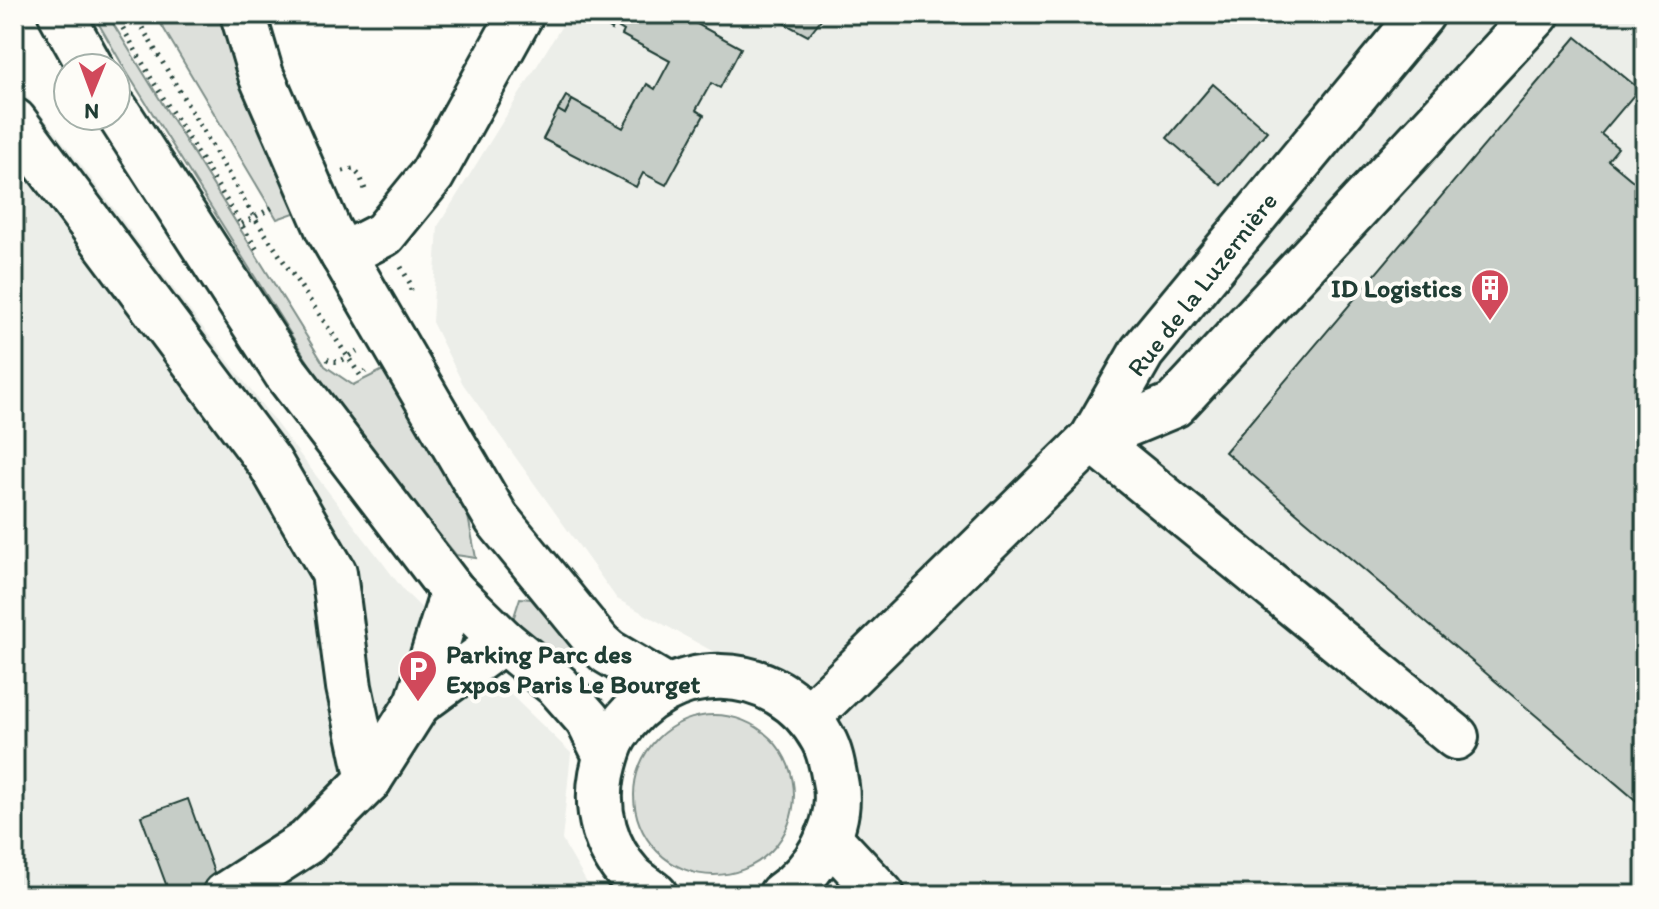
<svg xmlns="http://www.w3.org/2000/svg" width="1659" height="909" font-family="Itim,sans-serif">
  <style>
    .built { fill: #eceee9 }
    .green { fill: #dde0db; stroke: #7e8e88; stroke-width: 2 }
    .building { fill: #c6cdc7; stroke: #1f3d34; stroke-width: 2 }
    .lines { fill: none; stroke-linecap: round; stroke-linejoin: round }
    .minor-casing { stroke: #1f3d34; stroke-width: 50 }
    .major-casing { stroke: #1f3d34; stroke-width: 50 }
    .path { stroke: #1f3d34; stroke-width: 5; stroke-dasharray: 2 6; stroke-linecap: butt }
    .minor { stroke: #fdfcf7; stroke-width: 44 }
    .major { stroke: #fdfcf7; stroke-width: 44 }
    .labels { text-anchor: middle; stroke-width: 8; stroke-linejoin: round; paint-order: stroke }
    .street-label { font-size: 26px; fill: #1f3d34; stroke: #fdfcf7 }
    .poi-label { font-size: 26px; font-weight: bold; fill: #1f3d34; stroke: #fdfcf7; text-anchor: end }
  </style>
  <rect width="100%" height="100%" fill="#fdfcf7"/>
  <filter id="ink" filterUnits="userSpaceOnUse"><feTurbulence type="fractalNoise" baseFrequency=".0125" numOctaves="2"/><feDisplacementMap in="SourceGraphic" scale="16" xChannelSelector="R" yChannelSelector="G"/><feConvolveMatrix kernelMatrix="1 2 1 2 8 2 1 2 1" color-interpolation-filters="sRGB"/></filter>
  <g filter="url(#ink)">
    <g class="built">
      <path d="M569,14H1645V895H893L866,877L818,709L617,599L463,384L432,322L438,226Z"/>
      <path d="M14,80L82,166L191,312L405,592L571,753L562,840L594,895H14Z"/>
    </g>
    <g class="green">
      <path d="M93,14H107L325,366L353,385L385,369L467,511L476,558L456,555L335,405L126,71Z"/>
      <path d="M155,14H226L297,212L277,219Z"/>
      <path d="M520,598L531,599L578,653L564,670L512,623Z"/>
      <circle cx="714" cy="795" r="80"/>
    </g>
    <g class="building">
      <path d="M616,14H679L741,48L720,88L711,83L696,110L704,115L666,185L643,173L636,187L543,139L558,110L565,114L572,100L623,128L647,84L655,89L670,61L622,35L624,31L614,25L612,30L609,28Z"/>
      <path d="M767,14H825L808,36Z"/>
      <path d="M1576,37L1639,89L1601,134L1618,148L1608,160L1645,191V808L1225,452Z"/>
      <path d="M1213,84L1267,131L1221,185L1167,138Z"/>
      <path d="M566,96L572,100L565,114L558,110Z"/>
      <path d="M188,799L222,895H170L141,816Z"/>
    </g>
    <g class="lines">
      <g class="minor-casing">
        <g id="minor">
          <path d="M14,121L270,463L334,573L349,687L369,780L307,842L225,895"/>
          <path d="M343,255L384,234L432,175L521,14"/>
          <path d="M1092,439L1174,405L1537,14"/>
          <path d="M1092,439L1456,737"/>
          <path d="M418,703L503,641"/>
          <path d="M808,717L1092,439L1142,352L1422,14"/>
          <path d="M369,780L418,703L453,592"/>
        </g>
      </g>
      <g class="major-casing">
        <g id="major">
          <path d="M61,14L91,68"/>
          <path d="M243,14L261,75L328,229L497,519L599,644L608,652L667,687"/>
          <path d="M116,110L286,373L453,592L503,641L558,686L588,720L606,756"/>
          <path d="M828,837L882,895"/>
          <path d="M655,895C648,889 638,883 631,876C605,848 595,811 602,774C605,761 608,746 616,734C665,657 778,657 823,739C831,753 833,770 836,786C842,828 815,872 781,895"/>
        </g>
      </g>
      <g class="path">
        <path d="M115,14L151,78L259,253"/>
        <path d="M134,14L254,217L360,375L366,371"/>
        <path d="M343,171L353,169L360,176L366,192"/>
        <path d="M242,224L277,205"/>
        <path d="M401,267L410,283L411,291"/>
        <path d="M327,359C338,366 347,357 357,351"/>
      </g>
      <use href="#minor" class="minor"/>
      <use href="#major" class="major"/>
    </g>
  </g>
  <defs>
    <g id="building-pin" transform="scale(2)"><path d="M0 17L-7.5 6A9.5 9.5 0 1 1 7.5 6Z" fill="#d1495b" stroke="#fdfcf7"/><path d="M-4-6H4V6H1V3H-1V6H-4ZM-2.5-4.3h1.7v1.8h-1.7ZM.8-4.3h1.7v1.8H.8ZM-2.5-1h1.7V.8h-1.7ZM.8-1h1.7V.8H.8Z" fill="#fff"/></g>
    <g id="parking-pin" transform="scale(2)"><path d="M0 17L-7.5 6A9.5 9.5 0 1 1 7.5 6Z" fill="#d1495b" stroke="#fdfcf7"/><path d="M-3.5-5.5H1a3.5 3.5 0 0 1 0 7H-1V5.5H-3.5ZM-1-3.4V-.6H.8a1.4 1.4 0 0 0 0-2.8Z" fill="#fff"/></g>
  </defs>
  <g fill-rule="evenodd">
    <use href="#building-pin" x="1490" y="288"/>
    <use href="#parking-pin" x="418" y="669"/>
  </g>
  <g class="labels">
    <g class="street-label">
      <text transform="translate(1202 284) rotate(-52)" y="9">Rue de la Luzernière</text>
    </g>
    <g class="poi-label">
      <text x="1462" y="297">ID Logistics</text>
      <text x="446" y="663" text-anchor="start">Parking Parc des<tspan x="446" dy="30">Expos Paris Le Bourget</tspan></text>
    </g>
  </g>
  <rect width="1659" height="909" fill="none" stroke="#fdfcf7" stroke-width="48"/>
  <rect x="24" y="24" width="1611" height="861" fill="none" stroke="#1f3d34" stroke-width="3" filter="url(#ink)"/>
  <g transform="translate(92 92) rotate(181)"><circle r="38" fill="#fdfcf7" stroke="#a4b0a9" stroke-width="2"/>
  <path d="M0-6L14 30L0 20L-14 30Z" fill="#d1495b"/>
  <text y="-12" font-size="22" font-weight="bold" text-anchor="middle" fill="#1f3d34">N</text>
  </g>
</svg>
